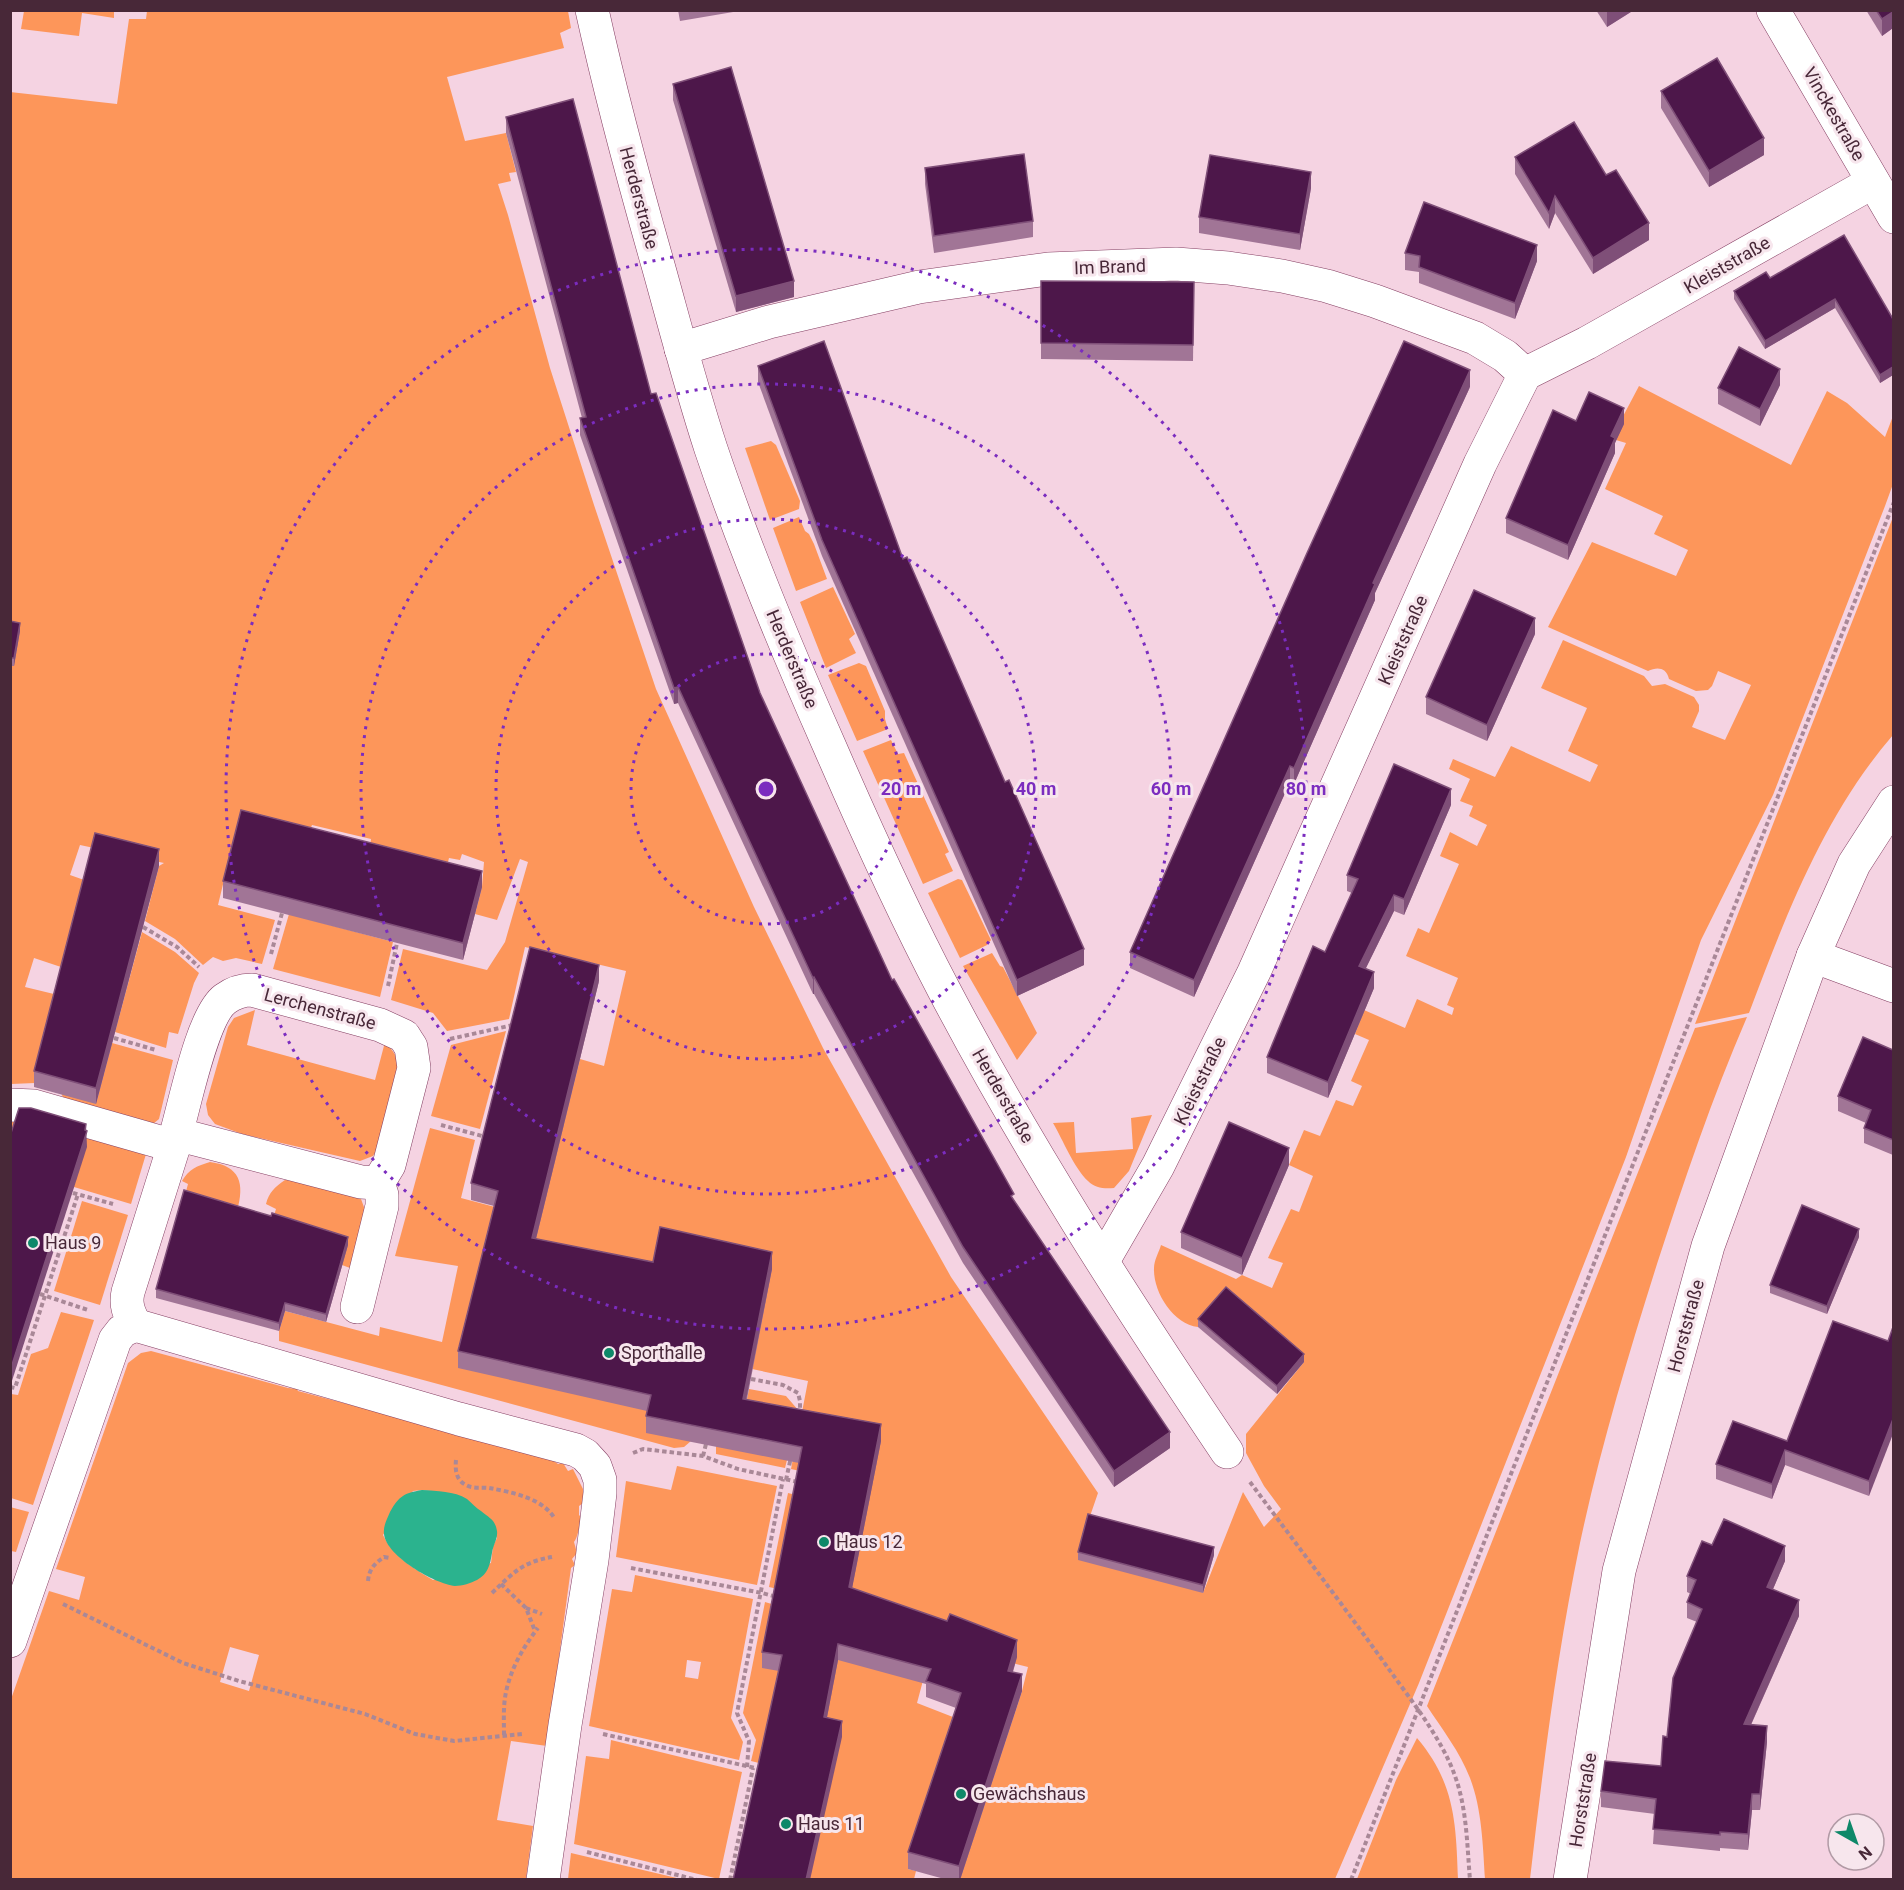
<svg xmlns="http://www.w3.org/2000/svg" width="1904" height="1890" font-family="Roboto,sans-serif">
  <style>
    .green { fill: #fd965a; fill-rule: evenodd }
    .water { fill: #2bb38e }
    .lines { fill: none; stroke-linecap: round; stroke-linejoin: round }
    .minor-casing { stroke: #853f63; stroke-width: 34 }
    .path { stroke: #a98897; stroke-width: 4; stroke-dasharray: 4.5 3; stroke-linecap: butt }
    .minor { stroke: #fff; stroke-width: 33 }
    .wall { fill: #a17596 }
    .shaded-wall { fill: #7f4f78 }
    .building { fill: #4d174a; stroke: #7f4f78; stroke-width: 1.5 }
    .ring { fill: none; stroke: #7b2cbf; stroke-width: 3; stroke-dasharray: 3 6 }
    .poi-dot { fill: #0e8869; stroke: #f7e6ed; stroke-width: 2 }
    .labels { text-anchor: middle; stroke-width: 6; stroke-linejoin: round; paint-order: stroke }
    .street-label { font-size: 18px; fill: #482838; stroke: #f7e6ed }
    .poi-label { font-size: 18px; fill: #482838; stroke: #f7e6ed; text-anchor: start }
    .centre { fill: #7b2cbf; stroke: #f7e6ed; stroke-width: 3 }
    .ring-label { font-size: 18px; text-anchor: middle; font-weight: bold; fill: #7b2cbf; stroke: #f7e6ed; stroke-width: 6; stroke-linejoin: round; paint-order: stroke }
  </style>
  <rect width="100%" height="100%" fill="#f5d3e2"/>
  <g class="green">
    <path d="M24,11V10L114,11V18L82,13L79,36L21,29Z"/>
    <path d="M147,11H568L571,28L560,33L564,48L447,77L465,141L506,133L516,172L509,173L511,181L498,184L508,215L550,368L594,505L656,689L754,907L823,1048L951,1277L1098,1493L1088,1522L1203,1593L1243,1492L1264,1527L1281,1509L1264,1486L1246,1453V1434L1304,1362L1226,1296L1198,1327C1173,1324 1153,1292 1154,1268C1154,1260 1159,1252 1161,1245L1236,1279L1242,1275L1272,1288L1283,1263L1268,1258L1291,1209L1299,1212L1313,1176L1289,1165L1304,1130L1320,1136L1336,1100L1353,1106L1362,1086L1351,1081L1369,1040L1355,1034L1364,1010L1405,1028L1417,999L1452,1015L1454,1008L1447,1005L1458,978L1406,956L1418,928L1429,933L1459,864L1440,856L1450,832L1477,846L1487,825L1469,816L1473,806L1460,801L1470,779L1449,769L1453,759L1495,777L1511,746L1590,782L1598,765L1568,751L1587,708L1541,688L1563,640L1644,676L1652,686L1665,684L1694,697L1699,705V711L1692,727L1725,740L1751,685L1718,671L1712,686L1708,690L1696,691L1669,679C1666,667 1657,667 1648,671L1548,627L1592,542L1676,576L1688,550L1654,534L1663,516L1605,489L1626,443L1616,440L1620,422L1639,386L1791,465L1827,391L1847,403L1885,437L1893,416V484L1885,506L1773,795L1701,940L1626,1157L1419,1683L1335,1879H960L1022,1691L1028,1667L933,1643L917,1703L958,1719L908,1869L916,1871L914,1879H810L763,1764L751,1761L756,1740L743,1713L765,1602L775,1605L800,1471L791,1469L808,1381L752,1369L771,1269L653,1279L464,1346H458L651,1411L691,1441L684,1447L674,1448L279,1341V1331L285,1311L379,1336L380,1327L442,1342L458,1266L395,1256L430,1128L475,1140L461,1198L540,1219L580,1059L604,1066L626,971L525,947L509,1019L447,1031L433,1013L391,1000L403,949L487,970L505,942L528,862L520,859L497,920L475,914L482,887L484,862L462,854L460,860L449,858L444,878L368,859L371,839L312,825L309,833L239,818L218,905L275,920L262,964L236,958L223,961L213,957L203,965L175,939L145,921L159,866L164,863L80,845L70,875L87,881L64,968L34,958L25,987L58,995L35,1083L11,1084L10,92L117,104L129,19H146Z"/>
    <path d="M771,441L776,445L800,501L799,509L770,520L745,448Z"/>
    <path d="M799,517L805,531L809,534L814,544L827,579L796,591L773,528Z"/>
    <path d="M1893,517V735C1824,815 1786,915 1749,1013L1695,1024Z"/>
    <path d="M833,587L855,634L849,639L856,653L826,668L800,602Z"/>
    <path d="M859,663L866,666L885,711V719L888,729L857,741L828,675Z"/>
    <path d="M891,740L898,754L904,753L949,852L945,854L953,871L923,884L863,751Z"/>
    <path d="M958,879L962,880L991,940L987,945L960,958L928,893Z"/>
    <path d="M289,914L393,942L380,997L273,969Z"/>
    <path d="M142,932L175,952L199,973L194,983L178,1034L169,1032L166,1048L115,1032Z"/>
    <path d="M992,953L1000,966L1003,967L1037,1033L1017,1060L963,966Z"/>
    <path d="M255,1010L247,1045L375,1080L385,1042C393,1051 398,1056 399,1068L379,1147L373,1156L360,1161L242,1134L215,1124L208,1115L206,1104L228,1027L234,1018Z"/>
    <path d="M1747,1017C1712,1098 1684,1181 1657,1264C1628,1356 1600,1449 1580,1543C1557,1654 1543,1767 1530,1879H1485C1483,1847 1482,1809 1470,1778C1460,1752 1442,1729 1427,1706L1695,1028Z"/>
    <path d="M506,1031L480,1129L431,1116L451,1045Z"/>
    <path d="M112,1043L173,1060L159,1119L153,1124L65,1101L59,1089L97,1100Z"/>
    <path d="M1152,1115L1129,1171L1114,1188C1104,1189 1095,1188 1088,1181C1074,1168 1063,1140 1053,1123L1074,1122L1076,1153L1133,1149L1131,1118Z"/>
    <path d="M11,1120L31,1122L146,1154L131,1204L74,1187L11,1152Z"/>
    <path d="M210,1162C240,1166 245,1183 237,1211L184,1199L188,1184L182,1181C189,1169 197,1166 210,1162Z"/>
    <path d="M285,1180L301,1181L361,1199L365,1210L350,1268L342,1265L272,1222L276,1209L266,1204C269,1192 275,1187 285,1180Z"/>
    <path d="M82,1201L128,1215L100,1305L54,1291Z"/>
    <path d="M61,1312L94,1320L33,1505L11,1498V1394L18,1395L31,1354L48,1348Z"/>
    <path d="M151,1351L288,1388L297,1389L298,1391L548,1457L558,1464L563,1463L568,1471L573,1469L583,1489L586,1491V1501L579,1506V1515L583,1519C578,1527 579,1535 574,1542L577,1553L572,1559L575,1565L571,1568L547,1746L511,1741L497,1820L533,1826L526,1879H11L10,1702L49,1591L79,1600L85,1577L56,1569L128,1363L141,1353ZM422,1490C467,1494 474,1501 497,1538L493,1546L491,1563L433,1580C413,1568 393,1556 383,1535L413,1491ZM230,1647L259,1655L249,1691L220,1682Z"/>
    <path d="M749,1389L786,1396L799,1411L785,1468L716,1454V1446L737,1450Z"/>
    <path d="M677,1466L777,1486L757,1585L616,1557L626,1481L671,1490Z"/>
    <path d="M788,1493L796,1495L778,1589L769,1587Z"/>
    <path d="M10,1507L29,1512L16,1552L11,1551Z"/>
    <path d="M635,1575L753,1599L731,1718L743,1742L739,1760L589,1726L612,1589L632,1592ZM687,1660L701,1662L698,1679L685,1677Z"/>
    <path d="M1417,1738C1455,1783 1456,1823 1458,1879H1357L1396,1780Z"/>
    <path d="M611,1740L742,1772L719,1879L574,1844L586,1756L609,1759Z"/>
    <path d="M571,1853L681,1879H568Z"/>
  </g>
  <path class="water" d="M422,1490C437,1491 454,1491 467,1499C472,1503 476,1508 481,1511C489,1518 495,1519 497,1531C498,1539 493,1545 492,1553C490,1565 488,1574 477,1580C471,1583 462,1586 455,1586C435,1584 386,1556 384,1534C383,1526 387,1519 390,1512C399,1496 404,1493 422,1490Z"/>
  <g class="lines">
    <g class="minor-casing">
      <g id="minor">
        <path d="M592,10C611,96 634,181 658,265C675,326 691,388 711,449C745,550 786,648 829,745C865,828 902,910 944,990C1028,1150 1126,1302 1227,1452"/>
        <path d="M1773,10L1894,217"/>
        <path d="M681,349L769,322L919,287L1048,269L1176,264L1228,268L1282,276L1327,286L1375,301L1475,338L1505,356L1525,374"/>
        <path d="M1813,956L1894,986"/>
        <path d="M10,1105L34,1106L174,1146L176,1134L361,1182L378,1183"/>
        <path d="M176,1134C185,1104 202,1016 225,999C233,993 242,990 252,990L380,1025L404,1036L409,1044L411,1047L414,1068L389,1165L378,1183L382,1195V1206L357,1307"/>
        <path d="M1103,1261L1158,1166L1254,972L1480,464L1525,374L1587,343L1873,182"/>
        <path d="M135,1325L459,1419L576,1450L585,1455L595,1466L600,1480V1493L592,1560L565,1725L543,1880"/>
        <path d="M10,1641L115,1340L122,1331L135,1325C129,1313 125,1305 128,1292L174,1146"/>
        <path d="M1570,1880L1619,1571L1708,1246L1813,956L1854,864L1894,802"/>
      </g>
    </g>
    <g class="path">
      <path d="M143,927L177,947L199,967"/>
      <path d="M271,954L282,913"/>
      <path d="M388,986L397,943"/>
      <path d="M114,1038L156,1050"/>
      <path d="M450,1039L513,1025"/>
      <path d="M441,1125L486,1137"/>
      <path d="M73,1193L113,1204"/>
      <path d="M40,1294L88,1310"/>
      <path d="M751,1379L783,1385L798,1393L800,1401V1414"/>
      <path d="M10,1387L15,1388L78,1194"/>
      <path d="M633,1453L643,1449L703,1456L738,1469L798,1482"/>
      <path d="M703,1456L706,1444"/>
      <path d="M456,1460C455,1470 456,1480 466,1485C473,1489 481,1487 489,1488C511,1492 543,1498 555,1519"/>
      <path d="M786,1480L791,1457"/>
      <path d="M1250,1482C1296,1544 1343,1605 1388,1668C1411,1700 1442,1739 1455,1776C1467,1809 1467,1845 1470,1880"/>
      <path d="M631,1568L762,1593L777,1597"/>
      <path d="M368,1581C369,1569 375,1563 384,1557L390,1558"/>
      <path d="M501,1584L526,1608L535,1631"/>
      <path d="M492,1593C513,1573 522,1562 552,1557"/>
      <path d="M63,1604L183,1663L239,1681L365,1714L415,1734L454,1741L522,1734"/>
      <path d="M526,1608L542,1614"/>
      <path d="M603,1734L760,1769"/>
      <path d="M504,1735C504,1721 503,1706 506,1692C511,1668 524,1646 538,1628"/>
      <path d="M747,1767L749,1741L737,1713L783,1479"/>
      <path d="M587,1852L697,1880"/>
      <path d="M730,1880L753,1768"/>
      <path d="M1351,1880L1894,502"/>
    </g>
    <use href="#minor" class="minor"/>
  </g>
  <g class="wall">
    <path d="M678,10H745L680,21Z"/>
    <path d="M1596,10H1634L1607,27Z"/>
    <path d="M1866,10H1893V28L1882,36Z"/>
    <path d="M673,84L794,297L736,312L673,100Z"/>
    <path d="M1661,91L1764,155L1709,187L1661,108Z"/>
    <path d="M506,117L651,394L760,693L892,980L1014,1200L1170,1448L1114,1487L963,1263L814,994H813L678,703L674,704L580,435V418H582L506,133Z"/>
    <path d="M1515,157L1606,175L1649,240L1593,274L1555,213L1549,229L1515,174Z"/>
    <path d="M925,168L1033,221V237L934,253L925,184Z"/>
    <path d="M1311,188L1300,250L1199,233V217Z"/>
    <path d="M1405,253L1537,261L1515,319L1419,283V272L1405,270Z"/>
    <path d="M1770,278L1893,319V375L1880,383L1835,308L1765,349L1734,299V291Z"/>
    <path d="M1041,281L1194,282L1193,361L1041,359Z"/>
    <path d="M758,366L903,559L1005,782L1084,965L1017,996L822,556L758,382Z"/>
    <path d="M1780,385L1760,426L1718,404V388Z"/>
    <path d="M1470,387L1375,593V600L1294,784L1290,782L1194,997L1130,968V952Z"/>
    <path d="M1576,421L1624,424L1615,443V453L1568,560L1506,533V518Z"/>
    <path d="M10,621L20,631L14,666H10Z"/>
    <path d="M1535,634L1487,741L1426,714V697Z"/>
    <path d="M1451,805L1404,915L1394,911L1366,968L1374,988L1328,1098L1267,1073V1057L1325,952L1352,893L1347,891V875Z"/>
    <path d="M159,866L96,1104L34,1087V1071Z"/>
    <path d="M223,881L482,887L463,960L223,898Z"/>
    <path d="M599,981L536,1239L653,1262L772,1269L747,1399L881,1441L852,1588L1017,1657L1013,1672L1022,1691L960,1880H948L908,1869V1852L956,1708L926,1697V1684L838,1660L827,1717L842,1737L779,1671L762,1668V1652L799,1463L646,1433V1416L647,1411L458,1368V1351L494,1206L471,1200V1183Z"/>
    <path d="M1893,1050V1155L1864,1143V1128L1866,1123L1838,1111V1096Z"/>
    <path d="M1289,1165L1242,1275L1181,1248V1232Z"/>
    <path d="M1859,1237L1827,1314L1770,1293V1285Z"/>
    <path d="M348,1245L326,1322L285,1311L279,1331L156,1298V1289Z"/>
    <path d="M1198,1319L1304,1362L1277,1394L1198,1327Z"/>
    <path d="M1888,1341L1869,1496L1785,1465L1772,1499L1716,1479V1464L1787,1441Z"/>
    <path d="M1712,1545L1785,1561L1773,1589L1799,1616L1751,1725L1767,1742L1760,1810H1752L1748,1850L1720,1848V1851L1653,1844L1655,1814L1601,1807V1791L1661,1766L1667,1737L1697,1622L1687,1618V1602L1691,1594L1687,1592V1576Z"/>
    <path d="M1078,1552L1214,1555L1203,1593L1078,1560Z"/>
  </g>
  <g class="shaded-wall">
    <path d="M1607,10H1634L1607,27Z"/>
    <path d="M1893,12V28L1882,36V19Z"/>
    <path d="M1764,138V155L1709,187V171Z"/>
    <path d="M1311,172V188L1300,250V234Z"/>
    <path d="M1555,196V213L1549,229V213Z"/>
    <path d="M1649,223V240L1593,274V258Z"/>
    <path d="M1537,245V261L1515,319V303Z"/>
    <path d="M794,281V297L736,312V296Z"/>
    <path d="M1835,299V308L1765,349V341Z"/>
    <path d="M1893,367V375L1880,383V375Z"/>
    <path d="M1780,369V385L1760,426V409Z"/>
    <path d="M1470,370V387L1375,593V600L1294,784V768L1373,583Z"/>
    <path d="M1624,408V424L1615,443V453L1568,560V545L1611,436Z"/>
    <path d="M1535,618V634L1487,741V725Z"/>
    <path d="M20,623V631L14,666V658Z"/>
    <path d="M678,687V703L674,704V688Z"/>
    <path d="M1290,766V782L1194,997V980Z"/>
    <path d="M1451,789V805L1404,915V899Z"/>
    <path d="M159,849V866L96,1104V1088Z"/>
    <path d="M482,871V887L463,960V943Z"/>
    <path d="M1394,895V911L1359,982V966Z"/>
    <path d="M1084,949V965L1017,996V980Z"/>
    <path d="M599,965V981L532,1255V1238Z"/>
    <path d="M1374,972V988L1328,1098V1082Z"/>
    <path d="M814,977V994H813V978Z"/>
    <path d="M86,1124L87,1147L10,1387V1371Z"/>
    <path d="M1289,1148V1165L1242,1275V1258Z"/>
    <path d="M1859,1229V1237L1827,1314V1306Z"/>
    <path d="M348,1237V1245L326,1322V1314Z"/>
    <path d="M772,1252V1269L743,1415V1399Z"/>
    <path d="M285,1303V1311L279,1331V1323Z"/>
    <path d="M1304,1354V1362L1277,1394V1386Z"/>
    <path d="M1893,1419V1434L1869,1496V1481Z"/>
    <path d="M881,1424V1441L849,1604V1587Z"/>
    <path d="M1170,1432V1448L1114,1487V1471Z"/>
    <path d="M1785,1450V1465L1772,1499V1484Z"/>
    <path d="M1785,1546V1561L1767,1603V1587Z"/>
    <path d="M1214,1547V1555L1203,1593V1585Z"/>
    <path d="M1799,1600V1616L1744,1740V1724Z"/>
    <path d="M1017,1640V1657L1008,1687V1671Z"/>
    <path d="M838,1644V1660L824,1733V1717Z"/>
    <path d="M1022,1674V1691L960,1880H959V1866Z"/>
    <path d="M842,1721V1737L810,1880H806Z"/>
    <path d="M1767,1726V1742L1760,1810V1794Z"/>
    <path d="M1752,1794V1810L1748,1850V1834Z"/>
  </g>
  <g class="building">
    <path d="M1876,10H1893V12L1882,19Z"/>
    <path d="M1717,58L1764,138L1709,171L1661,91Z"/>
    <path d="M731,67L794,281L736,296L673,84Z"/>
    <path d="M573,99L651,394L656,393L760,693L892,980L894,979L1014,1194L1011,1196L1170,1432L1114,1471L963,1247L814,977L813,978L678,687L674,688L580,418L586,417L506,117Z"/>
    <path d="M1574,122L1606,175L1616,170L1649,223L1593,258L1555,196L1549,213L1515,157Z"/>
    <path d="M1024,154L1033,221L934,236L925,168Z"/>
    <path d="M1210,155L1311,172L1300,234L1199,217Z"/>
    <path d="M1424,202L1537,245L1515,303L1419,267L1420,256L1405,253Z"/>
    <path d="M1844,235L1893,319V367L1880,375L1835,299L1765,341L1734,291L1766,272L1770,278Z"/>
    <path d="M1041,281L1194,282L1193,345L1041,343Z"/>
    <path d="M824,341L903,559L907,557L1005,782L1009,780L1084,949L1017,980L822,540L758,366Z"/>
    <path d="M1404,341L1470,370L1373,583L1375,584L1294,768L1290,766L1194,980L1130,952L1307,553Z"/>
    <path d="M1739,347L1780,369L1760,409L1718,388Z"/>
    <path d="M1589,392L1624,408L1611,436L1615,438L1568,545L1506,518L1553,410L1576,421Z"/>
    <path d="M1474,590L1535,618L1487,725L1426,697Z"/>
    <path d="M10,621L20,623L14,658H10Z"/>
    <path d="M1394,764L1451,789L1404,899L1394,895L1359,966L1374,972L1328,1082L1267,1057L1313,946L1325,952L1358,879L1347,875Z"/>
    <path d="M241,810L482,871L463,943L223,881Z"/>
    <path d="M95,833L159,849L96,1088L34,1071Z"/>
    <path d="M530,947L599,965L532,1238L653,1262L660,1227L772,1252L743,1399L881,1424L849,1587L947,1621L950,1614L1017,1640L1008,1671L1022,1674L959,1866L908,1852L961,1693L926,1681L931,1669L838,1644L824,1717L842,1721L806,1880H733L782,1655L762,1652L802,1447L646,1416L651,1395L458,1351L498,1191L471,1183Z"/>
    <path d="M1863,1037L1893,1050V1140L1864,1128L1871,1110L1838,1096Z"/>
    <path d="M19,1108H31L86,1124L85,1130L87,1131L10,1371V1136Z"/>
    <path d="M1229,1122L1289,1148L1242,1258L1181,1232Z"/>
    <path d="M184,1190L271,1216L272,1213L348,1237L326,1314L285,1303L279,1323L156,1289Z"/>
    <path d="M1802,1205L1859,1229L1827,1306L1770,1285Z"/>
    <path d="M1226,1287L1304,1354L1277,1386L1198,1319Z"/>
    <path d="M1833,1321L1888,1341L1893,1327V1419L1869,1481L1785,1450L1772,1484L1716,1464L1733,1421L1787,1441Z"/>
    <path d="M1088,1514L1214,1547L1203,1585L1078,1552Z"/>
    <path d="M1724,1519L1785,1546L1767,1587L1799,1600L1744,1724L1767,1726L1760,1794H1752L1748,1834L1720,1832V1835L1653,1829L1656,1799L1601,1791L1605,1761L1661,1766L1663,1736L1667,1737L1673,1678L1702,1609L1687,1602L1696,1580L1687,1576L1702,1541L1712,1545Z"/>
  </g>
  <g class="ring">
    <circle cx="766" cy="789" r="135"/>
    <circle cx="766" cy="789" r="270"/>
    <circle cx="766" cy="789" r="405"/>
    <circle cx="766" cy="789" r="540"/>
  </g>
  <g class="poi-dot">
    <circle cx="33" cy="1243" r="6"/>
    <circle cx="609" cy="1353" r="6"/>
    <circle cx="824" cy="1542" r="6"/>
    <circle cx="961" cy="1794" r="6"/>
    <circle cx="786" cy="1824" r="6"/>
  </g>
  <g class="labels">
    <g class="street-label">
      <text transform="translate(1834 114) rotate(60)" y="6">Vinckestraße</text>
      <text transform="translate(639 198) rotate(75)" y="6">Herderstraße</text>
      <text transform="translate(1727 265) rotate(-30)" y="6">Kleiststraße</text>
      <text transform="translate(1110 267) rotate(-2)" y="6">Im Brand</text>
      <text transform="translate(1403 640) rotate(-66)" y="6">Kleiststraße</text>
      <text transform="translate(792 659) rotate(67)" y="6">Herderstraße</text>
      <text transform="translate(320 1009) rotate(15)" y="6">Lerchenstraße</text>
      <text transform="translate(1200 1081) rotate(-64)" y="6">Kleiststraße</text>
      <text transform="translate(1003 1096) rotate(60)" y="6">Herderstraße</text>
      <text transform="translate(1686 1326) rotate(-75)" y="6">Horststraße</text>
      <text transform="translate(1583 1800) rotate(-81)" y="6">Horststraße</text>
    </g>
    <g class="poi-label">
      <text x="45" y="1249">Haus 9</text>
      <text x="621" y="1359">Sporthalle</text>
      <text x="836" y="1548">Haus 12</text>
      <text x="973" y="1800">Gewächshaus</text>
      <text x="798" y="1830">Haus 11</text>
    </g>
  </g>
  <circle cx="766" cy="789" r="9" class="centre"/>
  <g class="ring-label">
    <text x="901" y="795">20 m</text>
    <text x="1036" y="795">40 m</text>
    <text x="1171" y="795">60 m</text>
    <text x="1306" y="795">80 m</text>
  </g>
  <rect width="1904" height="1890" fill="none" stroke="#482838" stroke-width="24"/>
  <g transform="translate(1856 1842) rotate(140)"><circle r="28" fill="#f7e6ed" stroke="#b19aa5" stroke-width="1.5"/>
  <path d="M0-4.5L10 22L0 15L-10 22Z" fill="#0e8869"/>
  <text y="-9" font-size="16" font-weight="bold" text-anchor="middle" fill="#482838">N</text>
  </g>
</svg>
